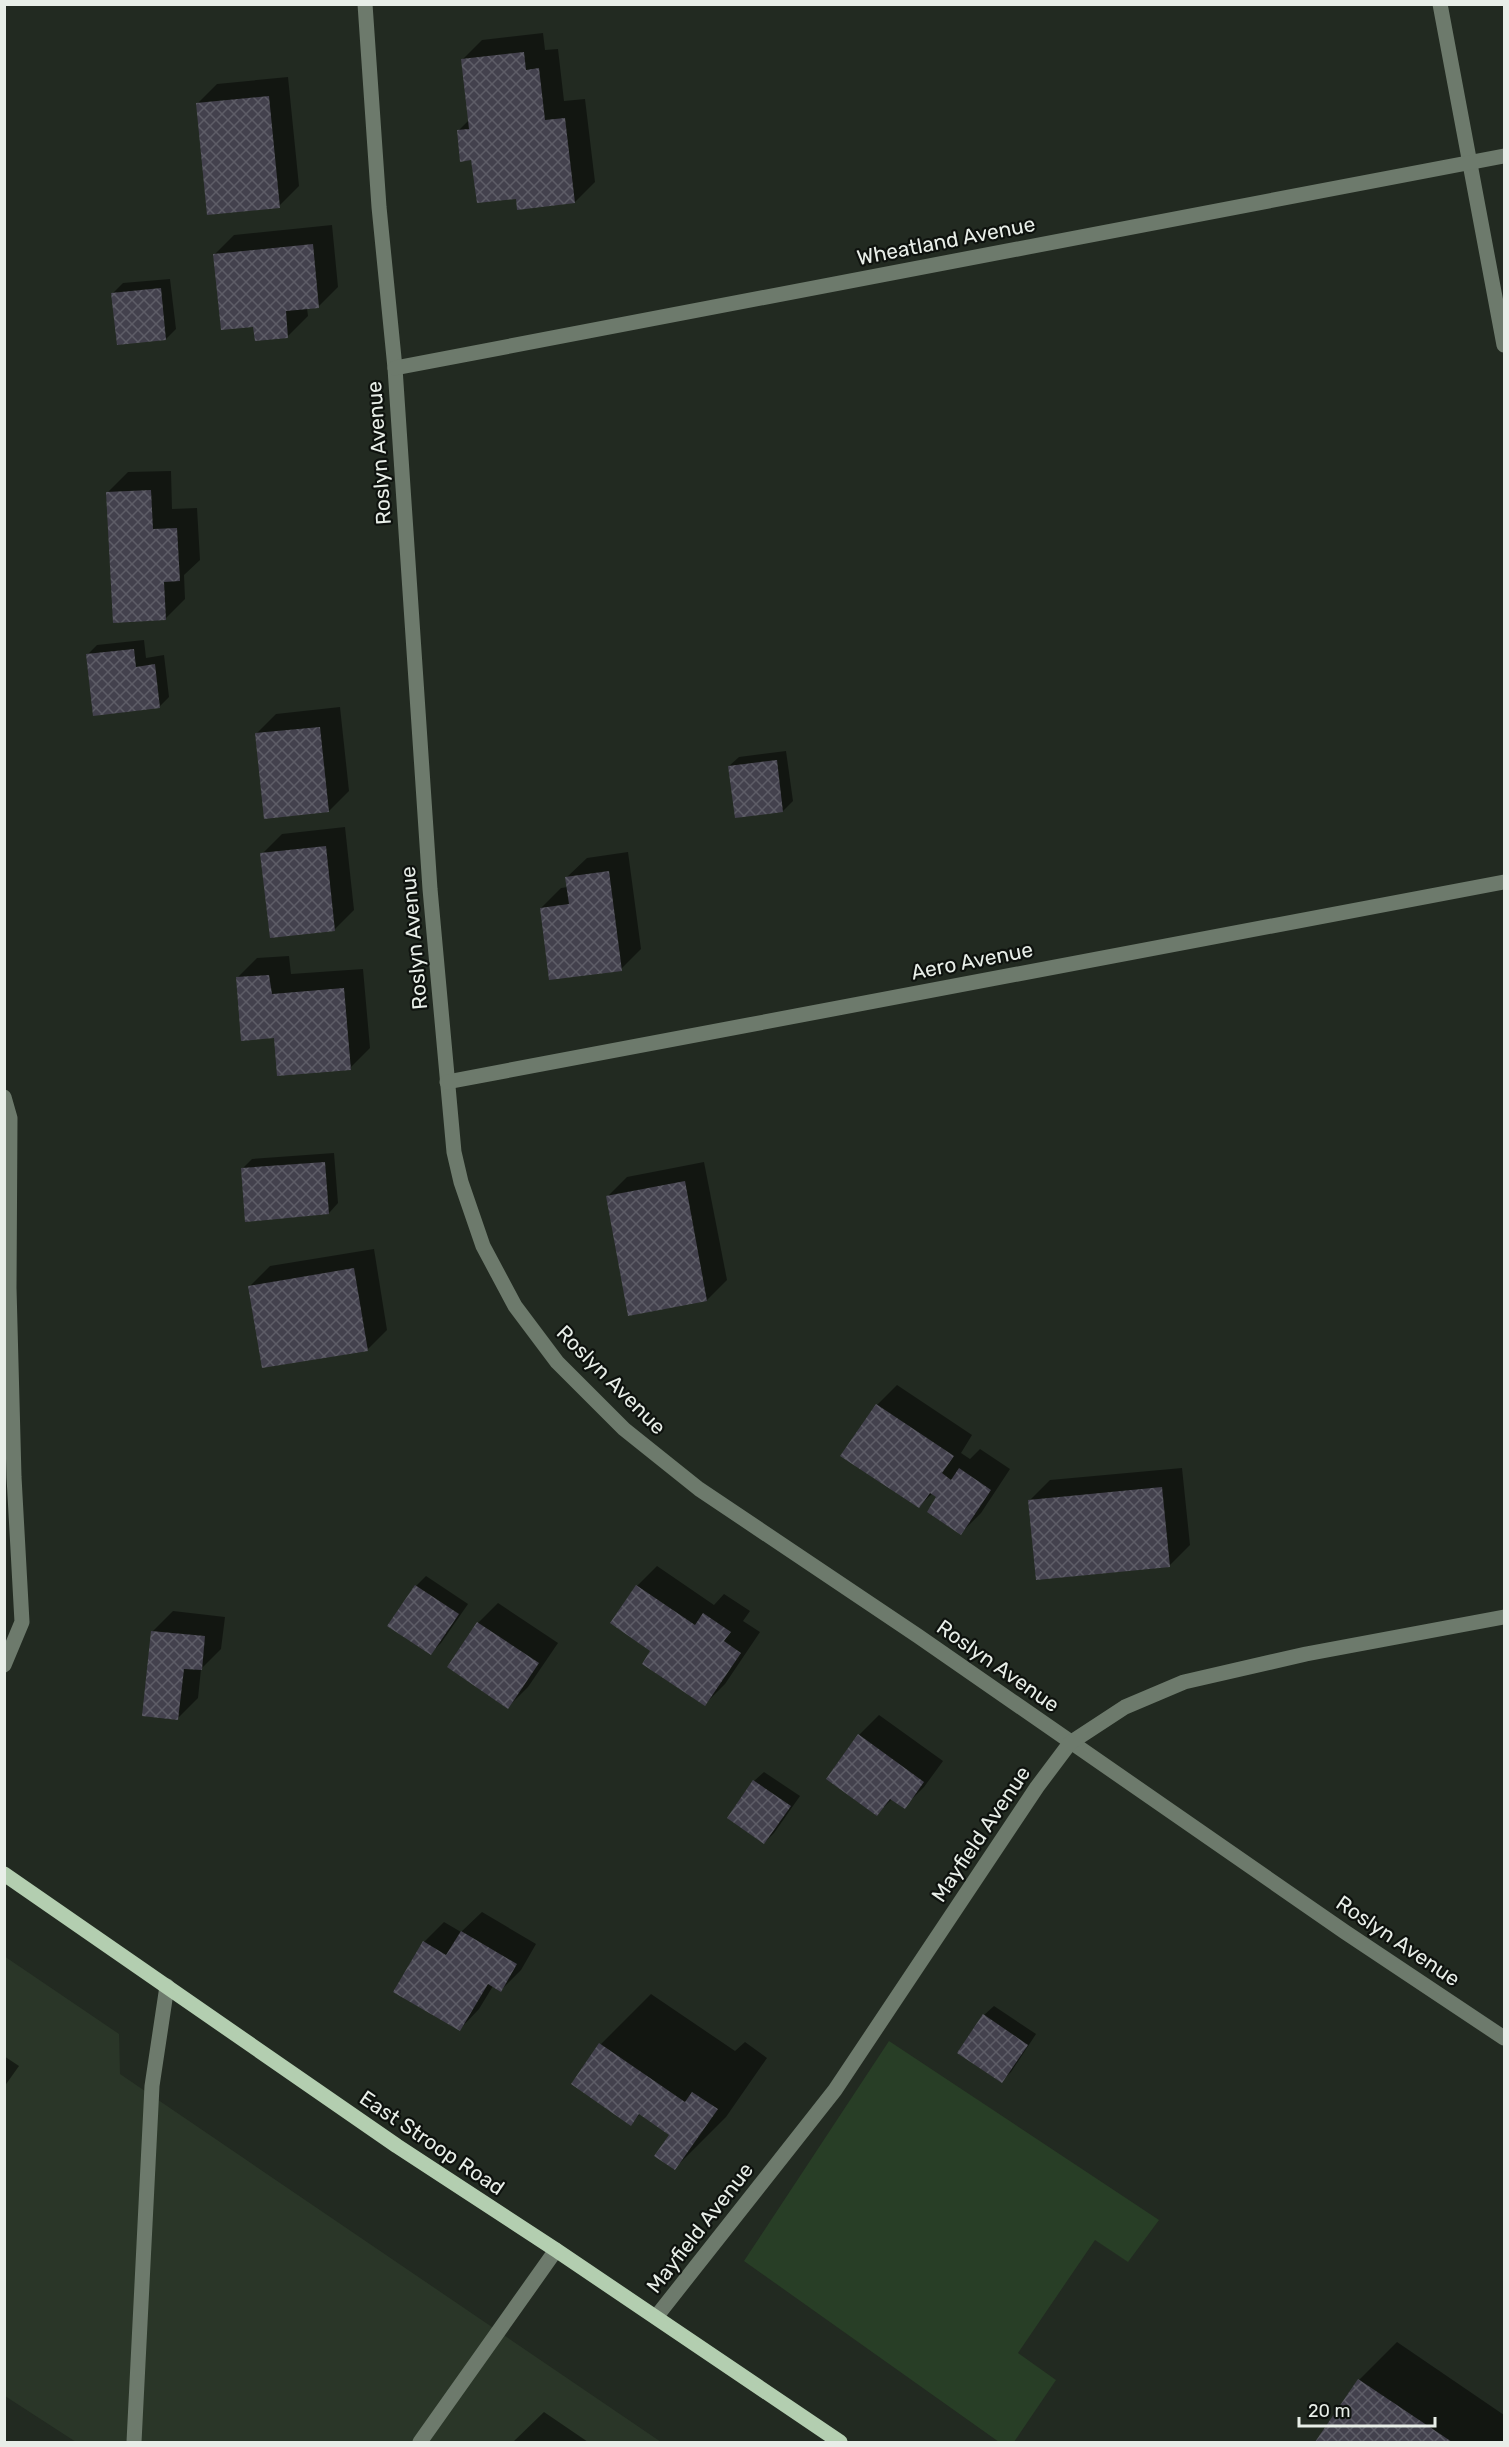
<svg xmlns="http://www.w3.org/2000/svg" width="1509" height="2447" font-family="Rubik,sans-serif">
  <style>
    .built { fill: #2a3628 }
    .green { fill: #283e26 }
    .shadow { fill: #0007 }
    .building { fill: url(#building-cross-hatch) }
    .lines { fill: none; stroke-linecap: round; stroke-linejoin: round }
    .minor { stroke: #6d7a6c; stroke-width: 15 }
    .major { stroke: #b3ceb0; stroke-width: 15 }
    .labels { text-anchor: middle; stroke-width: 4.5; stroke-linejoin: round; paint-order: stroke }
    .street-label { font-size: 21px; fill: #e8eee8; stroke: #0e120e }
  </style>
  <defs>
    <pattern id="building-cross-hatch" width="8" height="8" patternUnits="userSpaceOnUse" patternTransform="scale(1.5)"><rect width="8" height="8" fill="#43414d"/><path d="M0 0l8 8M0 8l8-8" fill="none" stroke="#5e5d67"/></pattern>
  </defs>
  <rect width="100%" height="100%" fill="#222a21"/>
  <path class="built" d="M4,1956L119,2034L120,2074L661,2442H76L5,2396Z"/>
  <path class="green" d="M889,2041L1159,2220L1128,2262L1095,2240L1018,2353L1056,2380L1014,2442H999L744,2261Z"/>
  <g class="shadow">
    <path d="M543,33L545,50L558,49L564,101L585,99L595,182L575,202L517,197L473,158L459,130L469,120L462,60L482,40Z"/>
    <path d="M288,77L299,186L279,206L197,104L217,84Z"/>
    <path d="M332,225L338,287L318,307L307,308L308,316L288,336L254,326L214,255L234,235Z"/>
    <path d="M170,279L176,329L166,339L113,293L123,283Z"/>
    <path d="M171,471L172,509L197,508L200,560L184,575L185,599L165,619L108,492L128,472Z"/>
    <path d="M144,640L146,658L164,655L169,697L159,707L87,655L97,645Z"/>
    <path d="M340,707L349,791L329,811L256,734L276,714Z"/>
    <path d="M786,751L793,801L783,811L729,766L739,757Z"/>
    <path d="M345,827L354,910L334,930L262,854L282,834Z"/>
    <path d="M628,852L641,949L621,969L541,908L561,888L568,887L567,877L587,858Z"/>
    <path d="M289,956L291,974L363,969L370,1048L350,1068L276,1036L237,978L257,958Z"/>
    <path d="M334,1153L338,1203L329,1213L242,1169L252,1159Z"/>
    <path d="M704,1162L727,1280L707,1300L607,1197L627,1177Z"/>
    <path d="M374,1249L387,1330L367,1350L250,1286L270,1266Z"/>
    <path d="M897,1385L972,1435L961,1453L970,1459L980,1449L1010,1469L981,1513L961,1533L938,1497L933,1493L919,1506L877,1405Z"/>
    <path d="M1182,1468L1190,1545L1170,1565L1030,1500L1050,1480Z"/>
    <path d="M657,1566L714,1605L724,1594L750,1611L743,1621L760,1632L725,1684L705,1704L637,1586Z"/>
    <path d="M426,1576L468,1604L441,1643L431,1653L416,1586Z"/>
    <path d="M498,1603L558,1643L528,1687L508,1707L449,1667L478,1623Z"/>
    <path d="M173,1611L225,1617L221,1649L201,1669L198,1698L178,1718L153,1631Z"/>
    <path d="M879,1715L943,1761L924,1787L904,1807L892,1799L877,1814L859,1735Z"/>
    <path d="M764,1772L800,1796L774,1833L764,1843L754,1781Z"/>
    <path d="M482,1912L536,1944L521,1970L501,1990L493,1986L479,2009L460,2029L395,1991L424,1942L444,1922L461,1932Z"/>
    <path d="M651,1994L735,2051L745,2042L767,2058L726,2117L675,2168L671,2134L641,2113L631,2124L601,2044Z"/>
    <path d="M994,2006L1036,2034L1011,2072L1002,2081L984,2015Z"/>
    <path d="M4,2056L19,2066L4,2087Z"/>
    <path d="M1397,2342L1504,2415V2442H1317L1359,2380Z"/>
    <path d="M544,2412L588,2442H513Z"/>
  </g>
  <g class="building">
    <path d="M524,52L526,70L539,68L545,120L565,118L575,203L517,210L516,199L477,203L471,160L460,162L457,130L469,129L461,59Z"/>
    <path d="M269,96L280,208L207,215L196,103Z"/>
    <path d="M313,244L319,308L286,311L288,338L255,341L253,327L221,330L213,254Z"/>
    <path d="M161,288L166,340L117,345L111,293Z"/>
    <path d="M151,490L153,529L177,528L180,581L164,582L166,620L113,623L106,492Z"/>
    <path d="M134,649L136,667L155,664L160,708L93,716L86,654Z"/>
    <path d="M320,727L329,812L264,819L255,733Z"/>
    <path d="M777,760L783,812L735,818L728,766Z"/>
    <path d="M326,846L335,931L270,938L260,853Z"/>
    <path d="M609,871L622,971L549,980L540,908L569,904L565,877Z"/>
    <path d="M269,975L272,994L344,988L351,1070L277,1076L274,1038L241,1041L236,977Z"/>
    <path d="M325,1162L329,1214L245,1222L241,1168Z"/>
    <path d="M685,1181L707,1301L628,1316L606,1196Z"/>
    <path d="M354,1268L368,1351L262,1368L248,1286Z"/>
    <path d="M876,1404L954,1456L942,1473L951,1480L959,1468L991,1490L961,1535L927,1512L936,1497L930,1493L919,1508L840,1456Z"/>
    <path d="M1162,1487L1170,1567L1036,1580L1028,1500Z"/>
    <path d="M415,1585L459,1614L431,1655L387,1626Z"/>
    <path d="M636,1585L695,1625L703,1613L731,1632L724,1641L741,1653L705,1706L642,1664L650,1651L610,1623Z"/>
    <path d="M477,1622L539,1663L508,1709L447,1667Z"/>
    <path d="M151,1631L205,1636L202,1670L184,1669L178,1720L142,1716Z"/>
    <path d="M858,1734L924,1782L905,1809L890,1799L877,1816L826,1779Z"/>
    <path d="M753,1780L791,1806L764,1844L727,1818Z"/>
    <path d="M461,1931L517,1964L501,1992L488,1984L460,2031L393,1992L423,1941L446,1955Z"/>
    <path d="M983,2014L1028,2045L1002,2083L957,2053Z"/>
    <path d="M599,2043L685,2102L692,2092L718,2109L675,2170L654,2156L669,2135L639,2114L631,2126L571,2084Z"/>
    <path d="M1358,2379L1452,2442H1315Z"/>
  </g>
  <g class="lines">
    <g class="minor">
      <path d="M365,4L379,207L395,368L430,889L454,1152L461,1182L483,1246L515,1306L557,1362L624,1429L699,1489L918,1636L1345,1932L1504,2038"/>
      <path d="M1440,4L1504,345"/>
      <path d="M395,368L1504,156"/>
      <path d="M447,1082L1504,882"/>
      <path d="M4,1097L10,1118L9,1288L14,1477L22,1622L4,1665"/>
      <path d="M656,2317L835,2090L1037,1787L1070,1743L1125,1707L1184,1682L1306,1654L1504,1617"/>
      <path d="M134,2442L152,2086L167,1986"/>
      <path d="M420,2442L556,2250"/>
    </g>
    <path class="major" d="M4,1874L397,2146L556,2250L840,2442"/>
  </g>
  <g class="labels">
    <g class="street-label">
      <text transform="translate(946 241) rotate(-11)" y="7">Wheatland Avenue</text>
      <text transform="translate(379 453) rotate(-94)" y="7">Roslyn Avenue</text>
      <text transform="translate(414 938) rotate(-95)" y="7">Roslyn Avenue</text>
      <text transform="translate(972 961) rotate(-11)" y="7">Aero Avenue</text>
      <text transform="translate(611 1380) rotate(45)" y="7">Roslyn Avenue</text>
      <text transform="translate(998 1666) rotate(35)" y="7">Roslyn Avenue</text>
      <text transform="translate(981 1834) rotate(-56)" y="7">Mayfield Avenue</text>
      <text transform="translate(1398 1941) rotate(34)" y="7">Roslyn Avenue</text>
      <text transform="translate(432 2143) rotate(34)" y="7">East Stroop Road</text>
      <text transform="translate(700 2228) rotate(-52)" y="7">Mayfield Avenue</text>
    </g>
  </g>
  <rect width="1509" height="2447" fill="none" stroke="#e8eee8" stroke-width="12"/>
  <path d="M1299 2417v9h136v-9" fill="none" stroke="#e8eee8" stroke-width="3"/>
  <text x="1308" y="2417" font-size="18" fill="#e8eee8" stroke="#0e120e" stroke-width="4.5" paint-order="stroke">20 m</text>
</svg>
